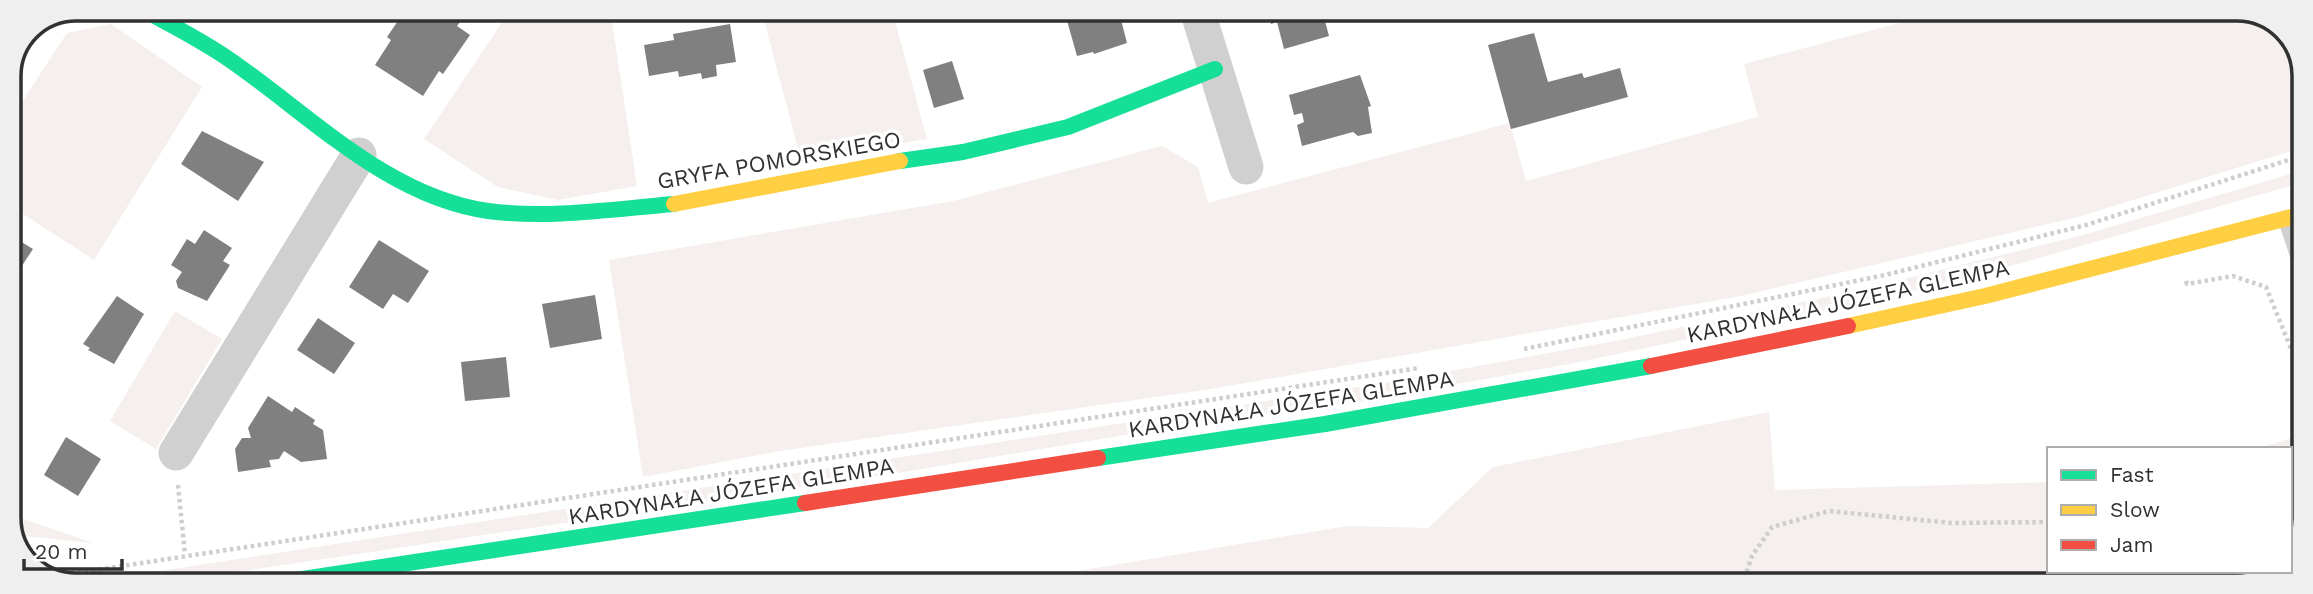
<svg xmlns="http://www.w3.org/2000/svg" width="2313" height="594" font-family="'Work Sans',sans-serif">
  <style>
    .green { fill: #f5efed }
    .building { fill: #808080 }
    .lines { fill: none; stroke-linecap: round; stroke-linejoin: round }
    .path { stroke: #cecece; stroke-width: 4.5; stroke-dasharray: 3.5 3.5; stroke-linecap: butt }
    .lane { stroke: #d0d0d0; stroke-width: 18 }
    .street { stroke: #d0d0d0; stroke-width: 35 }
    .fast { stroke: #16e098; stroke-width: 16 }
    .slow { stroke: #ffcf43; stroke-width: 16 }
    .jam { stroke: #f24e42; stroke-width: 16 }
    .labels { text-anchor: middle; stroke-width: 7; stroke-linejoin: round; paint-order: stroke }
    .street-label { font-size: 23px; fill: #313131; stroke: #fff }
    .rim { fill: none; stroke: #313131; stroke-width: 3.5 }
  </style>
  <rect width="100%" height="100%" fill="#fff"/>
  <g class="green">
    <path d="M511,9H610L637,186L558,200L498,187L424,139Z"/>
    <path d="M761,9L892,10L927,139L801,160Z"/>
    <path d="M1945,11H2254L2288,32L2304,71V147L2078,217L1741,296L1211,389L780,451L643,477L609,260L953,201L1162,146L1198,167L1208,203L1510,123L1526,181L1758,117L1744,64Z"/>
    <path d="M111,24L202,87L94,260L9,205V122L67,33Z"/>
    <path d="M2304,170V182L2025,262L1888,297L1570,364L1349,403L1178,426L910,471L351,555L160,583H82L1391,382L1620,340L1859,290L2083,235Z"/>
    <path d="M175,311L222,339L156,449L110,421Z"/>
    <path d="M1769,412L1775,490L2049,482V571H2278L2237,585L999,584L1347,526L1428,528L1493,467Z"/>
    <path d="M2302,435V535L2290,553V449H2256Z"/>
    <path d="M9,514L93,543L13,535Z"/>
  </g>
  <g class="building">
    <path d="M406,9H441L460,22L457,26L470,35L443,74L439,71L423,96L375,65L391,40L387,37Z"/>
    <path d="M1064,10L1119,12L1127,43L1094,54L1093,52L1077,56Z"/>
    <path d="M1267,10H1322L1329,36L1284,49L1277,22L1271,24Z"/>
    <path d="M730,24L736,62L716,65L717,76L702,79L701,73L679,77L678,71L649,76L644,45L674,40L673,34Z"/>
    <path d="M1534,33L1548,82L1582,73L1584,78L1620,68L1628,97L1511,129L1488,45Z"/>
    <path d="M952,61L964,99L934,108L923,70Z"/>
    <path d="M1360,75L1371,106L1368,107L1372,133L1358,136L1353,132L1302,146L1297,125L1304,122L1302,113L1294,115L1289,95Z"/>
    <path d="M202,131L264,162L238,201L181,164Z"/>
    <path d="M9,227L15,231L12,236L33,249L12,281L9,278Z"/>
    <path d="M204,230L232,248L223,261L230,265L207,301L178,288L176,281L182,272L171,265L187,239L195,244Z"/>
    <path d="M379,240L429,271L408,303L393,294L383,309L349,287Z"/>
    <path d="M595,295L602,339L550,348L542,304Z"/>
    <path d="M117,296L144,314L114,364L88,350L90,348L83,344Z"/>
    <path d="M318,318L355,343L334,374L297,350Z"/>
    <path d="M506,357L510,397L465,401L461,362Z"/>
    <path d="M268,396L292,412L295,407L315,420L313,424L323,430L327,459L301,462L284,451L279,459L269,460L271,467L238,472L235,449L242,438H251L248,428Z"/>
    <path d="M66,437L101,459L78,496L44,475Z"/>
  </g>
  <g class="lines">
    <g class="path">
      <path d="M2186,281L2187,284L2233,276L2266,287L2300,371"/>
      <path d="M1524,349L1885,275L2086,225L2304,155"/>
      <path d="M178,485L185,555"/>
      <path d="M2290,507L2302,506"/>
      <path d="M50,577L1419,368"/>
      <path d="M1742,585L1752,556L1772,527L1829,511L1952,523L2049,522"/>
    </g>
    <path class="lane" d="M2287,219L2303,268"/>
    <g class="street">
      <path d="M1197,10L1246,167"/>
      <path d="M176,453L359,155"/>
    </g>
    <g class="fast">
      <path d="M143,9C172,26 203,41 230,60C310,115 388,197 488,211C549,219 613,209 674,204"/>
      <path d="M900,161L963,152L1068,127L1215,69"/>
      <path d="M1098,458L1325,424L1651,366"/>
      <path d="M276,583L805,503"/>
    </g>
    <g class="slow">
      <path d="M674,204L900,161"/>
      <path d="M1848,326L1985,296L2303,214"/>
    </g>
    <g class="jam">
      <path d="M1651,366L1848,326"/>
      <path d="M805,503L1098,458"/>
    </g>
  </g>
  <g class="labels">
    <g class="street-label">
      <text transform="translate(779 160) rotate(-10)" y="8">GRYFA POMORSKIEGO</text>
      <text transform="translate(1848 301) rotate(-12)" y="8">KARDYNAŁA JÓZEFA GLEMPA</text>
      <text transform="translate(1291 404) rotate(-9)" y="8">KARDYNAŁA JÓZEFA GLEMPA</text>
      <text transform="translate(731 491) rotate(-9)" y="8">KARDYNAŁA JÓZEFA GLEMPA</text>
    </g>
  </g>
  <path d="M0 0H2313V594H0ZM76 21H2237A55 55 0 0 1 2292 76V518A55 55 0 0 1 2237 573H76A55 55 0 0 1 21 518V76A55 55 0 0 1 76 21Z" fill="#efefef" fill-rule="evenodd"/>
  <path class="rim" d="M76 21H2237A55 55 0 0 1 2292 76V518A55 55 0 0 1 2237 573H76A55 55 0 0 1 21 518V76A55 55 0 0 1 76 21Z"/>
  <rect x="2047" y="447" width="245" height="126" fill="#ffffff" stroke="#adadad" stroke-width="2"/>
  <rect x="2061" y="470" width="35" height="10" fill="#16e098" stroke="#adadad" stroke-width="2"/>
  <text x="2110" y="482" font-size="21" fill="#313131">Fast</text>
  <rect x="2061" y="505" width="35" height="10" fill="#ffcf43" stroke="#adadad" stroke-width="2"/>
  <text x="2110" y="517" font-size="21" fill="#313131">Slow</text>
  <rect x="2061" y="540" width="35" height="10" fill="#f24e42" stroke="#adadad" stroke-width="2"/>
  <text x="2110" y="552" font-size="21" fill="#313131">Jam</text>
  <path d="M24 559v10h98v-10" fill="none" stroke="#313131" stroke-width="3.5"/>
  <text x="35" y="559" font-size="21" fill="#313131" stroke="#ffffff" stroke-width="5" paint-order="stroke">20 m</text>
</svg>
